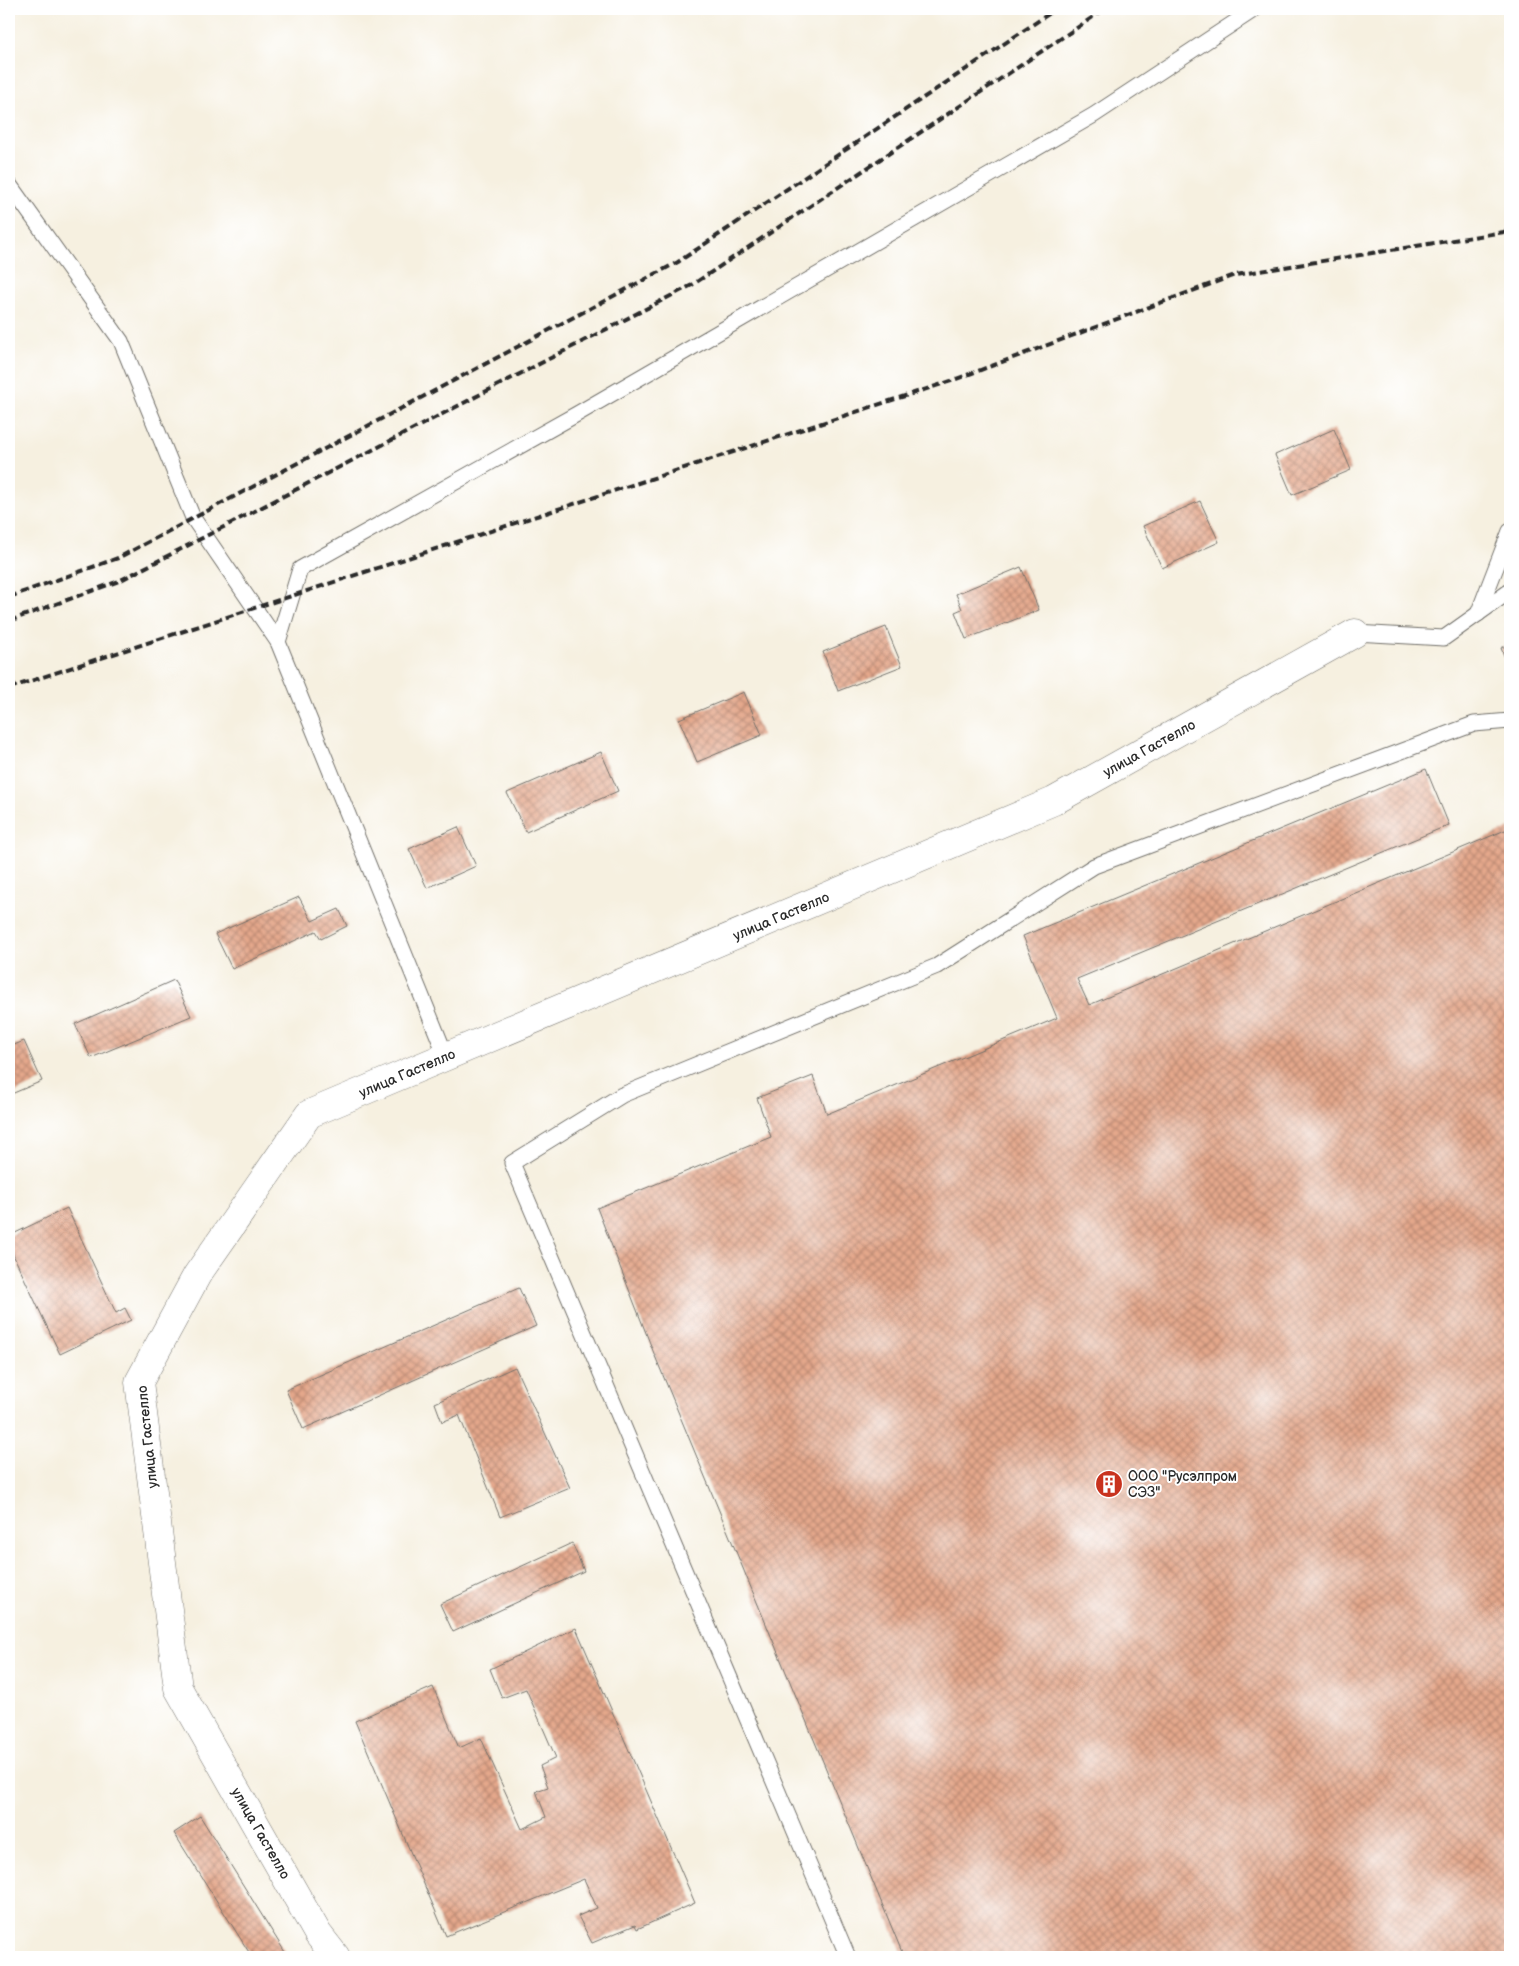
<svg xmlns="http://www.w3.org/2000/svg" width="1519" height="1966" font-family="'Balsamiq Sans',sans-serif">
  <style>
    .building { fill: url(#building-cross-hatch) }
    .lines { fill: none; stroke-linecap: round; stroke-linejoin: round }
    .lane-casing { stroke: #72706a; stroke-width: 17 }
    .street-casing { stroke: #72706a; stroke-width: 29 }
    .lane { stroke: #fff; stroke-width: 15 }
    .street { stroke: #fff; stroke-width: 28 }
    .rail { stroke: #2b2b2b; stroke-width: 4; stroke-dasharray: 8 4; stroke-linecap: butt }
    .labels { text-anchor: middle; stroke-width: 4; stroke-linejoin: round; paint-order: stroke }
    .street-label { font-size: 14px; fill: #2b2b2b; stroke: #fff }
    .poi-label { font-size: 14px; fill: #2b2b2b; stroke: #fff; text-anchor: start }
  </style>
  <defs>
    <pattern id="building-cross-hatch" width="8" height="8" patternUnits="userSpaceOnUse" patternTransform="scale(1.25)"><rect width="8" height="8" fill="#e4a78b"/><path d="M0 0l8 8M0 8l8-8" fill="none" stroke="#b98872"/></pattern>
  </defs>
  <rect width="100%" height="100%" fill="#fff"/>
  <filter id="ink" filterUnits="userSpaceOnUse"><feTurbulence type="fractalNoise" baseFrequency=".02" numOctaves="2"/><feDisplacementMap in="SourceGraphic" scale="10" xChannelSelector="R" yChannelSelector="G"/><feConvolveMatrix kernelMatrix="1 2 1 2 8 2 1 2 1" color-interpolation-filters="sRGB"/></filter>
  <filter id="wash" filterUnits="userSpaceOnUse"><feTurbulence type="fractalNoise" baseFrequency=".0096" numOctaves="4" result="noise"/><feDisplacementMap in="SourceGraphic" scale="20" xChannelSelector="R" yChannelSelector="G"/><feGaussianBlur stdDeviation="1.12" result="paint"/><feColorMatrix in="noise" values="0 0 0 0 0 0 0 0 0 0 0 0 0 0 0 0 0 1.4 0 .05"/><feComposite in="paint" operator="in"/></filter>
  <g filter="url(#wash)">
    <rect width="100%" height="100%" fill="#f6f0e0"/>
    <g id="blocks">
      <g class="building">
        <path d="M1334,429L1351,470L1292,495L1275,455Z"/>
        <path d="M1200,501L1219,542L1162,568L1143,526Z"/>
        <path d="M1021,567L1039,610L966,639L955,612L962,609L956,594Z"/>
        <path d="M886,627L902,666L838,691L823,652Z"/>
        <path d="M1510,644V670L1501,648Z"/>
        <path d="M744,692L762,735L697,762L679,719Z"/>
        <path d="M601,752L618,791L526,832L507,793Z"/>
        <path d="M1426,769L1449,825L1077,979L1089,1005L1510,828V1957H904L655,1356L597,1208L771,1137L757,1098L813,1076L827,1114L1057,1018L1023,936Z"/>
        <path d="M458,827L476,866L427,888L409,849Z"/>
        <path d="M299,897L312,921L339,909L347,926L321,939L316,931L232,969L215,934Z"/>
        <path d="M174,980L191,1016L91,1058L75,1024Z"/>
        <path d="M24,1041L42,1081L9,1095V1047Z"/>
        <path d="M67,1208L116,1313L125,1308L131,1320L60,1354L9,1246V1236Z"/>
        <path d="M519,1288L536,1326L303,1429L286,1390Z"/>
        <path d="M515,1367L570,1488L500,1517L459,1415L442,1422L435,1403Z"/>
        <path d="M572,1543L584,1571L453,1632L440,1604Z"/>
        <path d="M576,1628L695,1903L637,1929L635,1925L592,1943L578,1916L597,1908L584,1879L446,1936L355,1721L433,1687L459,1748L481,1738L522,1829L546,1817L536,1791L548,1787L540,1766L556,1758L526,1689L502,1698L490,1669Z"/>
        <path d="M200,1816L288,1957H252L174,1833Z"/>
      </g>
    </g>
  </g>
  <g filter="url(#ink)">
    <use href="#blocks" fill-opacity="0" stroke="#72706a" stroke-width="1"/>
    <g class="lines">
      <g class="lane-casing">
        <g id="lane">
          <path d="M9,184L121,341L193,518L278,642L446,1056"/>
          <path d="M1478,614L1510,531"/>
          <path d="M1355,633L1444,638L1510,591"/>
          <path d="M278,642L300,569L577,414L1094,115L1255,9"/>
          <path d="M848,1957L512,1163L622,1095L937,966L1094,866L1474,724L1510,721"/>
        </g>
      </g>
      <g class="street-casing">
        <path id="street" d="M336,1957L318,1934L178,1688L139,1382L197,1275L309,1114L1054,801L1355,633"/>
      </g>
      <use href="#lane" class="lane"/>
      <use href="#street" class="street"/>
      <g class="rail">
        <path d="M9,597L118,558L678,262L1056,9"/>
        <path d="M9,621L119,581L692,285L1105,9"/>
        <path d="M9,688L951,381L1235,275L1510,231"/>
      </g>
    </g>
  </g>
  <defs>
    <g id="building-disc" transform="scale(1.4375)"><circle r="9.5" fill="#c8321e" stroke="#fff"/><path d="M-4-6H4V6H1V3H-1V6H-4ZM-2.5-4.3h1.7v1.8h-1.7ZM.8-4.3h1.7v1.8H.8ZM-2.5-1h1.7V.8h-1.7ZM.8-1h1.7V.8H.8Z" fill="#fff"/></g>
  </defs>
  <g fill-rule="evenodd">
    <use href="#building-disc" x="1109" y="1484"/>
  </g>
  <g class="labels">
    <g class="street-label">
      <text transform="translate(1149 748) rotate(-29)" y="5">улица Гастелло</text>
      <text transform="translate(781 916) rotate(-23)" y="5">улица Гастелло</text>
      <text transform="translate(407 1073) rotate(-23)" y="5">улица Гастелло</text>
      <text transform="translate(147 1437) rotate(-96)" y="5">улица Гастелло</text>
      <text transform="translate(261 1833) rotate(60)" y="5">улица Гастелло</text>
    </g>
    <g class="poi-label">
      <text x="1128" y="1481">ООО "Русэлпром<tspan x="1128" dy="16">СЭЗ"</tspan></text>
    </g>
  </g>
  <rect width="1519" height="1966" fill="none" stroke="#fff" stroke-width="30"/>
</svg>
